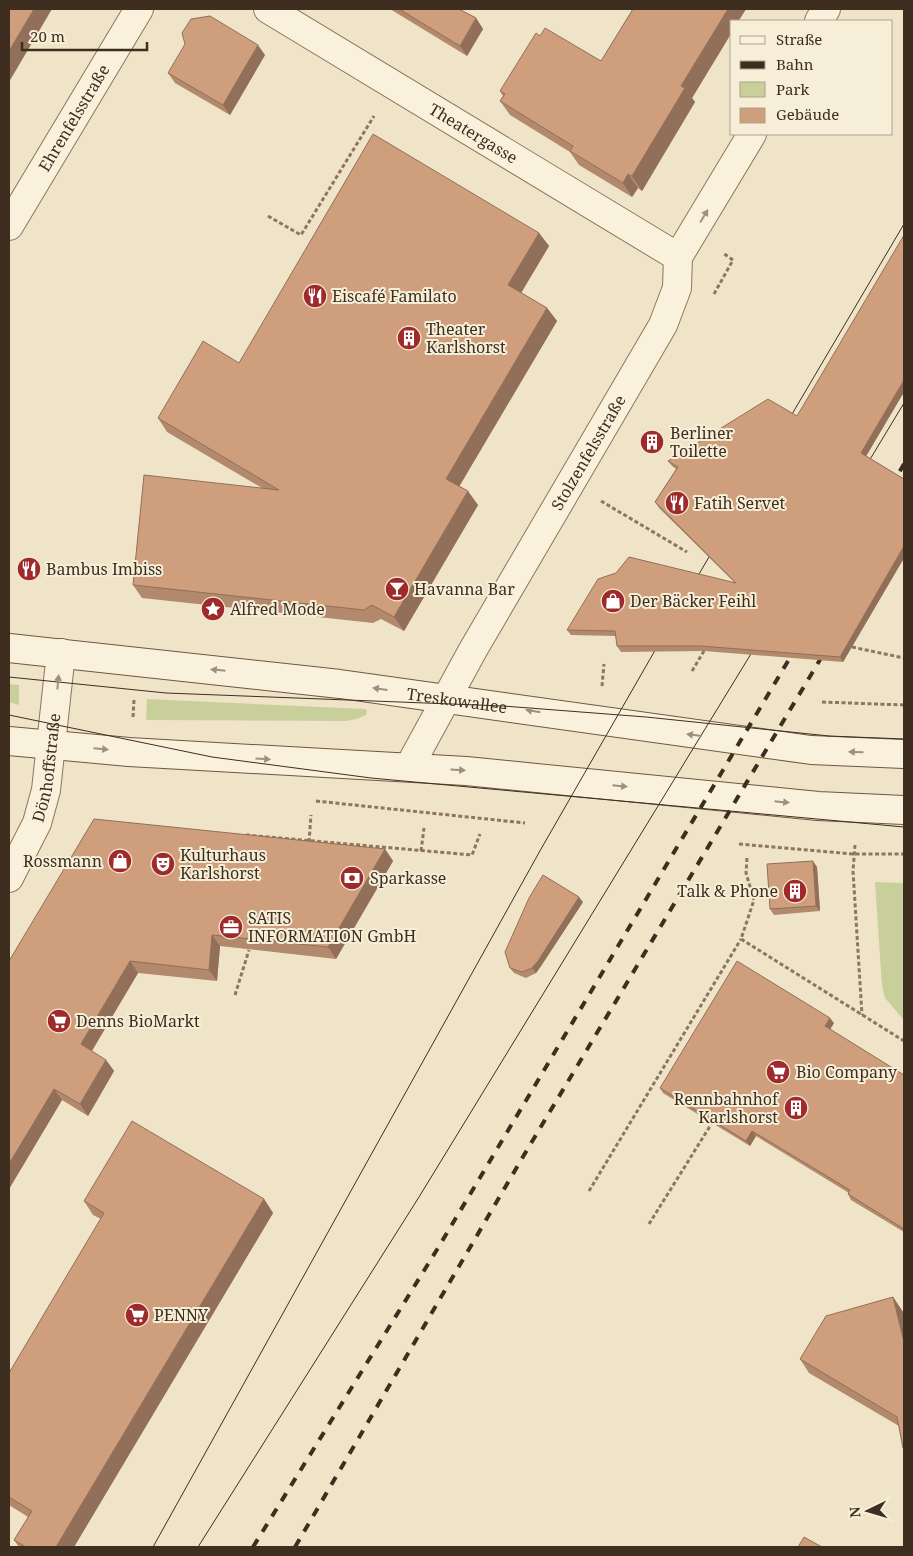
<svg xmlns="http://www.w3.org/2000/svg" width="913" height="1556" font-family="'Noto Serif',serif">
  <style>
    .green { fill: #c9cf9b }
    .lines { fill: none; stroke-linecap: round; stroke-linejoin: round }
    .minor-casing { stroke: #8d765c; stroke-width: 30 }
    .secondary-casing { stroke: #6f573f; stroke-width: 30 }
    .path { stroke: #8d765c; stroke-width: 3; stroke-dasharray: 4 2.5; stroke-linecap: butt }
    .minor { stroke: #faf1dc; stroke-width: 28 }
    .secondary { stroke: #faf1dc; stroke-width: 28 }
    .tram { stroke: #3d2e20; stroke-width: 1 }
    .rail { stroke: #3d2e20; stroke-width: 4; stroke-dasharray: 9 9; stroke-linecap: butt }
    .wall { fill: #b2896c }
    .shaded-wall { fill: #916f58 }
    .building { fill: #cf9f7d; stroke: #916f58 }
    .oneway { fill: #9c907e }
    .labels { text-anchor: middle; stroke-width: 4; stroke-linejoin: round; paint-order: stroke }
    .street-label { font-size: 16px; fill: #3d2e20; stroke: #f7eed8 }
    .poi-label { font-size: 16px; fill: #3d2e20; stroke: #f7eed8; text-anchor: start }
  </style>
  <rect width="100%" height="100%" fill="#f0e4c8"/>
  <g class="green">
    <path d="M9,684L19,685V705L9,702Z"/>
    <path d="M147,699L365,709L367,710L366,715L357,719L345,721L146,720Z"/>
    <path d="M875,882L904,883V1020L885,998L882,986Z"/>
  </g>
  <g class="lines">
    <g class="minor-casing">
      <g id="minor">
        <path id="s1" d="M268,9L678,257"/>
        <path d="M819,21L826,9"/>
        <path id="s2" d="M9,226L139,9"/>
        <path id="s3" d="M409,767L474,648L663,325L677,288L678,257L752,134"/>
        <path id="s4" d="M9,878L37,823L46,790L61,653"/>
      </g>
    </g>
    <g class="secondary-casing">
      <g id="secondary">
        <path id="s5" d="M9,648L340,684L811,750L904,754"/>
        <path d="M9,741L129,752L466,771L818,806L904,810"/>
      </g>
    </g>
    <g class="path">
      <path d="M268,216L301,235L374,116"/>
      <path d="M714,294L733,260L723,253"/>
      <path d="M601,501L687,552"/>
      <path d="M852,647L904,658"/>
      <path d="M692,671L704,651"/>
      <path d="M602,686L604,664"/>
      <path d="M822,702L904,705"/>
      <path d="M133,717L134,700"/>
      <path d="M316,801L525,823"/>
      <path d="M246,835L472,855L480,834"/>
      <path d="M309,842L311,815"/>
      <path d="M739,844L853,854H904"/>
      <path d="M855,845L853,871L862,1015"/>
      <path d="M421,851L424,828"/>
      <path d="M747,858L746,873L754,900L741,939L904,1041"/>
      <path d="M235,995L249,950"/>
      <path d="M589,1191L741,939"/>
      <path d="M649,1224L712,1123"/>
    </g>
    <use href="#minor" class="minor"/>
    <use href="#secondary" class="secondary"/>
    <g class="tram">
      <path d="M785,426L904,224"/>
      <path d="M863,471L904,403"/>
      <path d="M692,586L716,545"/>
      <path d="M9,677L166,693L503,706L646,717L829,736L904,739"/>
      <path d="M9,715L212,757L371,778L904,827"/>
      <path d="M153,1547L541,849L661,640"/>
      <path d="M198,1547L419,1197L757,644"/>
    </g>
    <g class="rail">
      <path d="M891,487L904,464"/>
      <path d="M253,1547L438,1248L797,646"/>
      <path d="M295,1547L524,1155L827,648"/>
    </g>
  </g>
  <g class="wall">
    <path d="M390,9H459L476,18L483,29L467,56Z"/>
    <path d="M633,9H746L692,98L695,102L642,191L638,188L632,197L579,165L570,152L510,115L500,101L503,96L500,91L540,36L601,61Z"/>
    <path d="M265,55L230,115L175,83L168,73Z"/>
    <path d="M539,233L549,246L521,293L547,308L557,321L459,486L478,505L404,631L381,619L373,623L142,598L133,585L262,488L167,432L158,418L239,363Z"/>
    <path d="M904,392L866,456L904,479V558L843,662L704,651L621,652L617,646L616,636L571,635L567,630L734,582L659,508L655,502L676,469L672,466L668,461L797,416Z"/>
    <path d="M385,849L393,861L336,959L220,946L217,981L138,973L91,1051L106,1060L114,1071L88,1116L62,1100L9,1189V961Z"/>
    <path d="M817,867L820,911L774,915L770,909Z"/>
    <path d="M583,902L541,966L536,973L526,978L514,973L510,968Z"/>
    <path d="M834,1023L830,1030L904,1075V1232L851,1200L848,1194L849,1193L756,1136L750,1146L663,1093L660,1088Z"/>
    <path d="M264,1199L273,1213L74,1547H19L14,1540L28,1517L9,1505V1373L101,1219L93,1215L84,1201Z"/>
    <path d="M893,1297L903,1312L904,1316V1450L903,1448L899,1426L809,1373L800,1359Z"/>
  </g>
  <g class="shaded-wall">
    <path d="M34,9H52L9,82V51Z"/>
    <path d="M728,9H746L738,21H732V32L692,98L695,102L642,191L632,176L681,86Z"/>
    <path d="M476,18L483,29L467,56L460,46Z"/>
    <path d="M258,45L265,55L230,115L223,105Z"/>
    <path d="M628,174L638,188L632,197L623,183Z"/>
    <path d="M539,233L549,246L518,298L508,285Z"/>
    <path d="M547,308L557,321L456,492L446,479Z"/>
    <path d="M904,380V392L865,458L861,453Z"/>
    <path d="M468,491L478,505L404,631L394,617Z"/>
    <path d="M904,546V558L843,662L840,657Z"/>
    <path d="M385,849L393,861L336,959L328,947Z"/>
    <path d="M813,861L817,867L820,911L816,906Z"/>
    <path d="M579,897L583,902L541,966L536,973L532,968Z"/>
    <path d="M212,935L220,946L217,981L209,970Z"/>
    <path d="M130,961L138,973L89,1056L81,1044Z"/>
    <path d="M830,1018L834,1023L828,1032L825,1026Z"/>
    <path d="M106,1060L114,1071L88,1116L80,1104Z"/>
    <path d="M54,1089L62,1100L9,1189V1164Z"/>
    <path d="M752,1131L756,1136L750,1146L746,1141Z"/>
    <path d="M264,1199L273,1213L74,1547H56Z"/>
    <path d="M893,1297L903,1312L904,1316V1342Z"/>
  </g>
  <g class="building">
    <path d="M9,9H34L9,51Z"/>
    <path d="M399,9H459L476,18L460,46Z"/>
    <path d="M633,9H728L681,86L685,88L632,176L628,174L623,183L570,151L573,146L500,101L505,94L500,91L536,33L540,36L545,28L601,61Z"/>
    <path d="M210,16L258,45L223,105L168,73L185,44L182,33L191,19Z"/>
    <path d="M373,134L539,233L508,285L547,308L446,479L468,491L394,617L372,605L364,610L133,585L144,475L279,490L158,418L203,341L239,363Z"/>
    <path d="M904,235V380L861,453L904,479V546L840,657L701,646H617L615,631L567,630L598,579L616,573L629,557L736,583L655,502L678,467L668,461L768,399L797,416Z"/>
    <path d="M94,819L385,849L328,947L212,935L209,970L130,961L81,1044L106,1060L80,1104L54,1089L9,1164V961Z"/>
    <path d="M813,861L816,906L770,909L767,864Z"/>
    <path d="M543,875L579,897L538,961L532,968L522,972L510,968L505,952L529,898Z"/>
    <path d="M737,961L830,1018L825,1026L904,1075V1229L848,1194L850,1190L752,1131L746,1141L660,1088Z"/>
    <path d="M132,1121L264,1199L56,1547H26L14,1540L32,1511L9,1497V1373L104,1213L84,1201Z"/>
    <path d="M893,1297L904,1342V1447L903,1448L897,1417L800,1359L826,1316Z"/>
    <path d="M804,1537L822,1547H798Z"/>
  </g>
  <defs><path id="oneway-solid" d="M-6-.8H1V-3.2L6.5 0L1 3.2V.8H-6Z" transform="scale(1.25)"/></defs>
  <g class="oneway">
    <use href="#oneway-solid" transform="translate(704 216) rotate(-59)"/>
    <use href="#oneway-solid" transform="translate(218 670) rotate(-174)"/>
    <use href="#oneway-solid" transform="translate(58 682) rotate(-85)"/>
    <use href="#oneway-solid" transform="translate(380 689) rotate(-172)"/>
    <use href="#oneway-solid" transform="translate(533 711) rotate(-170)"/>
    <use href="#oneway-solid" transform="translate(694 735) rotate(-173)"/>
    <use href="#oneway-solid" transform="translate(101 749) rotate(5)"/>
    <use href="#oneway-solid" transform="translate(856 752) rotate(-178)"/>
    <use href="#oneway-solid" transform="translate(263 759) rotate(3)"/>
    <use href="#oneway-solid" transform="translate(458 770) rotate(4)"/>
    <use href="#oneway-solid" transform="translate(620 786) rotate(6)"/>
    <use href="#oneway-solid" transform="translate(782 802) rotate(6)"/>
  </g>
  <defs>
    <g id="restaurant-disc" transform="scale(1.25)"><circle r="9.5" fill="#9e2a2b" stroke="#f7eed8"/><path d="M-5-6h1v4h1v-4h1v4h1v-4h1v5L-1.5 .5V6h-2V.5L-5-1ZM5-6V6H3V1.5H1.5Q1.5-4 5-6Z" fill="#fff"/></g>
    <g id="building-disc" transform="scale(1.25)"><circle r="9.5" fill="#9e2a2b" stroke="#f7eed8"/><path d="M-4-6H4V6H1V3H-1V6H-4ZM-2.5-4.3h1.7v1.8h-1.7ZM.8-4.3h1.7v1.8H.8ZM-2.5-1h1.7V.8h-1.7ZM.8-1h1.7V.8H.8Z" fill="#fff"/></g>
    <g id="bar-disc" transform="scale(1.25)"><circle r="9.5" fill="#9e2a2b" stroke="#f7eed8"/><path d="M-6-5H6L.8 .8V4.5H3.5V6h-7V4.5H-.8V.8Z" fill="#fff"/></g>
    <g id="shop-disc" transform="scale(1.25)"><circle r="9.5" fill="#9e2a2b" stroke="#f7eed8"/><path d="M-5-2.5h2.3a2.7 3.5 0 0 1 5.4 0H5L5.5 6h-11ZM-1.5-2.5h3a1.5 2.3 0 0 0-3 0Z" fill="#fff"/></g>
    <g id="sight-disc" transform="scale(1.25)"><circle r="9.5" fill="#9e2a2b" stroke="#f7eed8"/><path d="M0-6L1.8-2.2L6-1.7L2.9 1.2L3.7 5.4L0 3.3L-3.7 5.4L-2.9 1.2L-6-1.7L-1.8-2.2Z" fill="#fff"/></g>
    <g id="theatre-disc" transform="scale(1.25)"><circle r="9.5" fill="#9e2a2b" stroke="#f7eed8"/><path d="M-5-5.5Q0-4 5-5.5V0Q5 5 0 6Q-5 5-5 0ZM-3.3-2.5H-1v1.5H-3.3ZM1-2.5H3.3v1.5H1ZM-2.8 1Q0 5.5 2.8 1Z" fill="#fff"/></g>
    <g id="bank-disc" transform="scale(1.25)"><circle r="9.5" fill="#9e2a2b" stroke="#f7eed8"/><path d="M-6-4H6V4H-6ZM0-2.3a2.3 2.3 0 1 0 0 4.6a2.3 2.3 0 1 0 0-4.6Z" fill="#fff"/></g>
    <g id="office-disc" transform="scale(1.25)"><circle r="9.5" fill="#9e2a2b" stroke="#f7eed8"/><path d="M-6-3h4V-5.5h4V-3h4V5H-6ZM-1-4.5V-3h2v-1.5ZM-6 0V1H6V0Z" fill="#fff"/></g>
    <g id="supermarket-disc" transform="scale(1.25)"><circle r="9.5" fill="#9e2a2b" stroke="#f7eed8"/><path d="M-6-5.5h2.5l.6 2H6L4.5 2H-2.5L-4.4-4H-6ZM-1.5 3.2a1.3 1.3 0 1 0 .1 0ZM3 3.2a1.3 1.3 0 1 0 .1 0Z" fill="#fff"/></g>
  </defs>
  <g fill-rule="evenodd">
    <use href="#restaurant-disc" x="315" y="296"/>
    <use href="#building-disc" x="409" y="338"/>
    <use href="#building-disc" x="652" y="442"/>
    <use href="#restaurant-disc" x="677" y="503"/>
    <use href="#restaurant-disc" x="29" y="569"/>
    <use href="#bar-disc" x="397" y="589"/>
    <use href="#shop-disc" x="613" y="601"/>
    <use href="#sight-disc" x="213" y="609"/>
    <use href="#shop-disc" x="120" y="861"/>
    <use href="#theatre-disc" x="163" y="864"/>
    <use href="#bank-disc" x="352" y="878"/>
    <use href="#building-disc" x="795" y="891"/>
    <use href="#office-disc" x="231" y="927"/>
    <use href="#supermarket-disc" x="59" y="1021"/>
    <use href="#supermarket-disc" x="778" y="1072"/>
    <use href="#building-disc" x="796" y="1108"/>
    <use href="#supermarket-disc" x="137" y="1315"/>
  </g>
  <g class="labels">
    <g class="street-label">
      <text dy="6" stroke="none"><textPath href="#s2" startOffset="126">Ehrenfelsstraße</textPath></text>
      <text dy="6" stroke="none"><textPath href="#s1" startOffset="240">Theatergasse</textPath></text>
      <text dy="6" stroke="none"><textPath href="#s3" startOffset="362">Stolzenfelsstraße</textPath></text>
      <text dy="6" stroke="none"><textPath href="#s5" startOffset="451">Treskowallee</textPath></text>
      <text dy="6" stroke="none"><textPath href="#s4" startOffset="118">Dönhoffstraße</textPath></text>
    </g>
    <g class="poi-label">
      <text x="332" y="302">Eiscafé Familato</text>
      <text x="426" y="335">Theater<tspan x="426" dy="18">Karlshorst</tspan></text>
      <text x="670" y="439">Berliner<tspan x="670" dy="18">Toilette</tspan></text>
      <text x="694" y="509">Fatih Servet</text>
      <text x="46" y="575">Bambus Imbiss</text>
      <text x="414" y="595">Havanna Bar</text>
      <text x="630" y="607">Der Bäcker Feihl</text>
      <text x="230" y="615">Alfred Mode</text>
      <text x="180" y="861">Kulturhaus<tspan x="180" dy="18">Karlshorst</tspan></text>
      <text x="102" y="867" text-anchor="end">Rossmann</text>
      <text x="370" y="884">Sparkasse</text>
      <text x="778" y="897" text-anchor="end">Talk &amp; Phone</text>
      <text x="248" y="924">SATIS<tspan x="248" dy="18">INFORMATION GmbH</tspan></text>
      <text x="76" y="1027">Denns BioMarkt</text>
      <text x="796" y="1078">Bio Company</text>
      <text x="778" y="1105" text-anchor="end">Rennbahnhof<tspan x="778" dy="18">Karlshorst</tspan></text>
      <text x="154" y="1321">PENNY</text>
    </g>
  </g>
  <rect width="913" height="1556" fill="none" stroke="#3d2e20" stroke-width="20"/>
  <rect x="730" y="20" width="162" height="115" fill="#f7eed8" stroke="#ada18e"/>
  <rect x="740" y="36" width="25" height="8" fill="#faf1dc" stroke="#ada18e"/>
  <text x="776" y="45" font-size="15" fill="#3d2e20">Straße</text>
  <rect x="740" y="61" width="25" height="8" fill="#3d2e20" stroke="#ada18e"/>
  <text x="776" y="70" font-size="15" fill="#3d2e20">Bahn</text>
  <rect x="740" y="82" width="25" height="15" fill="#c9cf9b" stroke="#ada18e"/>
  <text x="776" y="95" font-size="15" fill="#3d2e20">Park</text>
  <rect x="740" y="108" width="25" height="15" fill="#cf9f7d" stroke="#ada18e"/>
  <text x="776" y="120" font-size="15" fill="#3d2e20">Gebäude</text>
  <g transform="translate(868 1511) rotate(265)" stroke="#f7eed8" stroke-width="4" paint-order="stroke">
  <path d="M0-4L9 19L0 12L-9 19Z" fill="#3d2e20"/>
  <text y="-8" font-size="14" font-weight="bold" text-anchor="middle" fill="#3d2e20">N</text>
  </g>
  <path d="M22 42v8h125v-8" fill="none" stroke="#3d2e20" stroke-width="2.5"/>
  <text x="30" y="42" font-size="15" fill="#3d2e20" stroke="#f7eed8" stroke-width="4" paint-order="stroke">20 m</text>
</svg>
